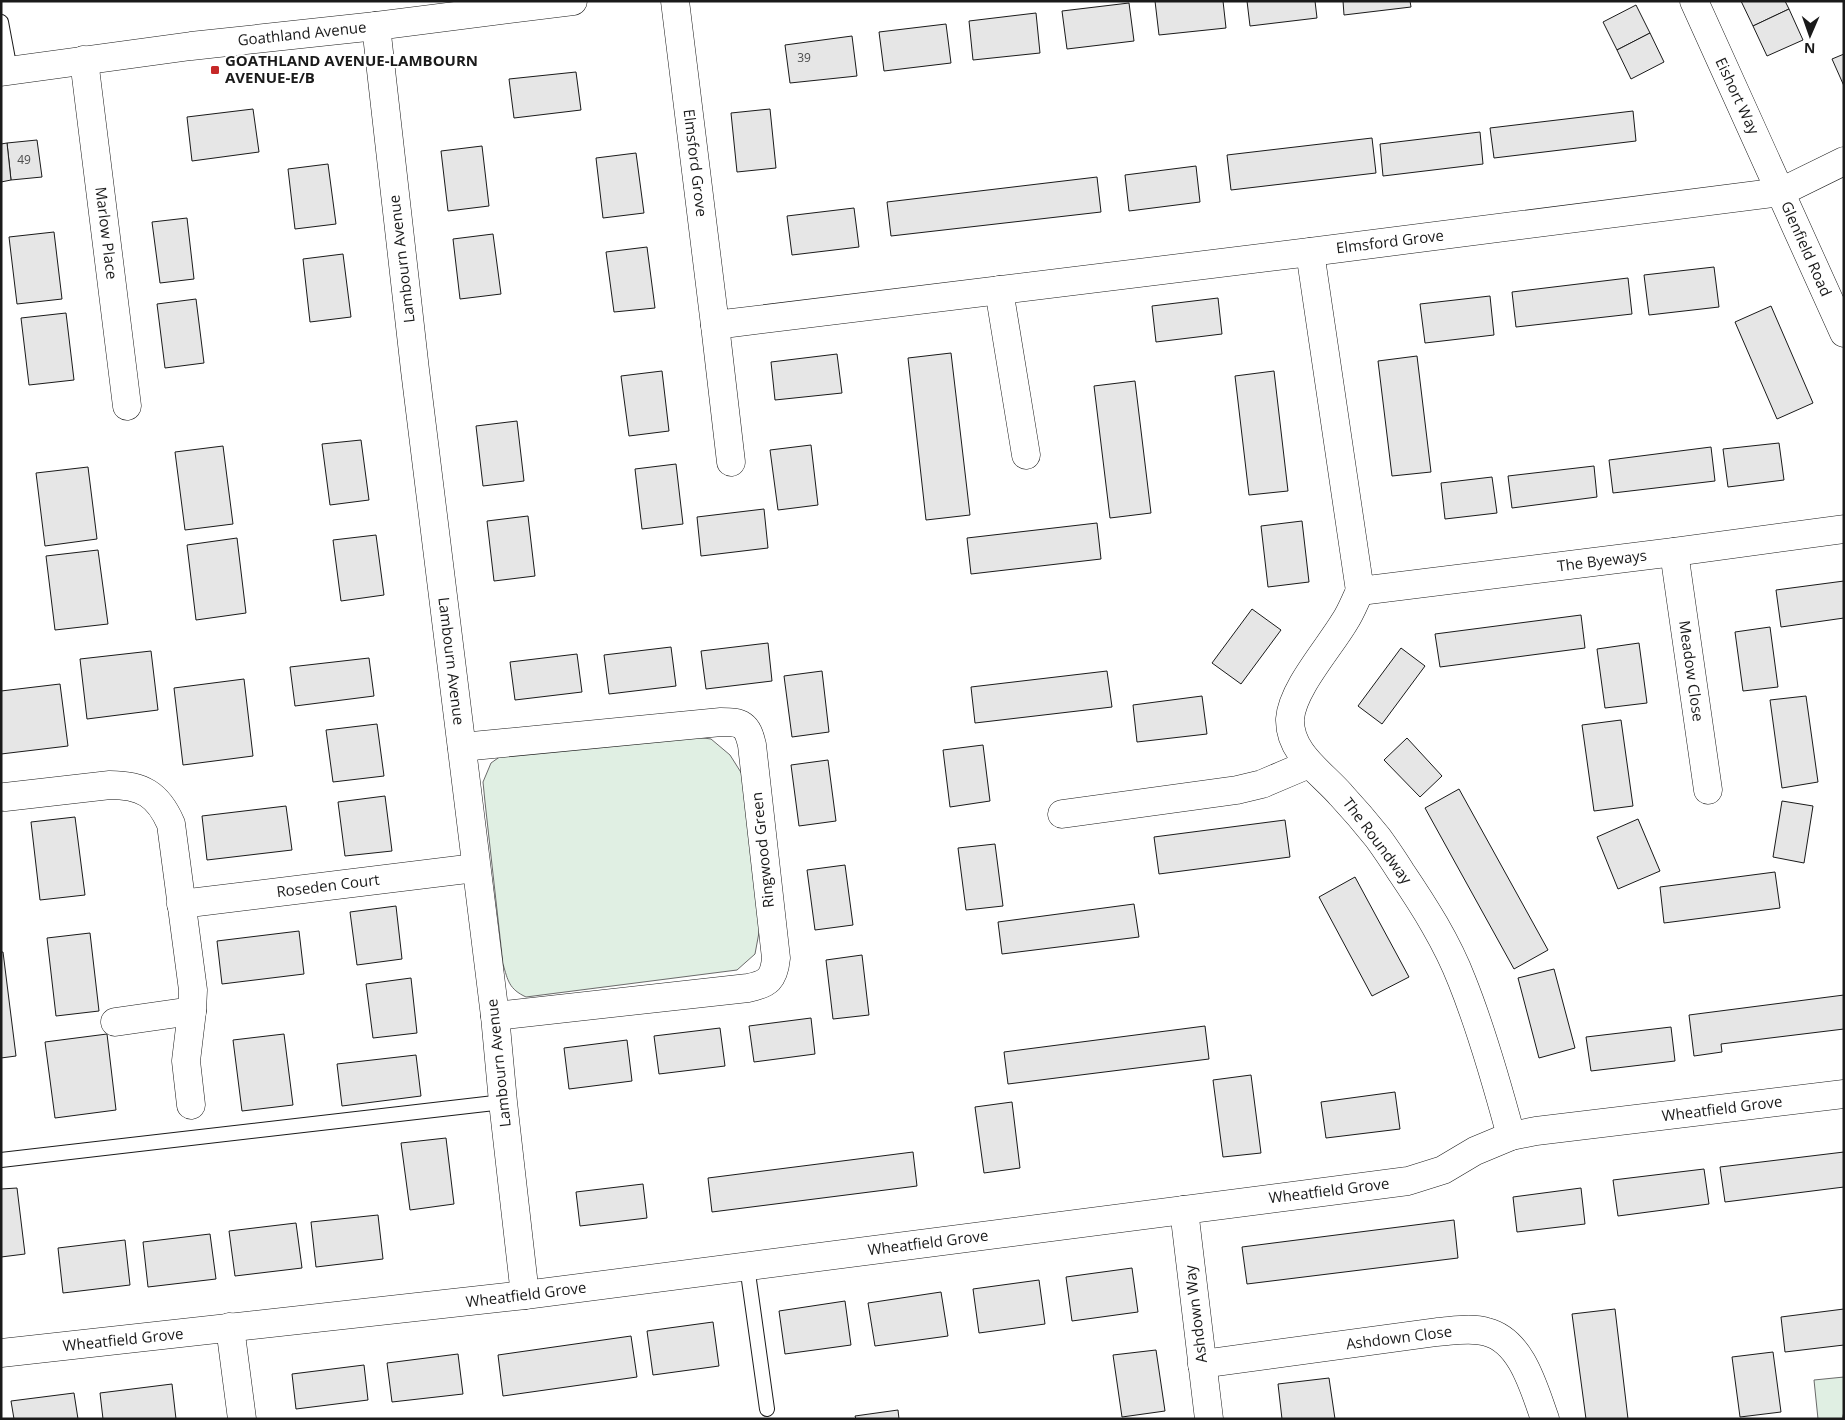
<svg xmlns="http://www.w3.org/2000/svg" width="1845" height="1420" font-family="'Open Sans',sans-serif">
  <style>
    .green { fill: #e0efe3; stroke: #6a6a6a }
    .building { fill: #e6e6e6; stroke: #1a1a1a }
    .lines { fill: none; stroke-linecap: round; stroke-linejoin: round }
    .lane-casing { stroke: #1a1a1a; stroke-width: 16 }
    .street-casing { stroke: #1a1a1a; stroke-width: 29 }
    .secondary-casing { stroke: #1a1a1a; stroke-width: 29 }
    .lane { stroke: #fff; stroke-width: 14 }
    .street { stroke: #fff; stroke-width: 28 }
    .secondary { stroke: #fff; stroke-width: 28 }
    .poi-dot { fill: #c62828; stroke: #fff; stroke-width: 2 }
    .labels { text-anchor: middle; stroke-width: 4; stroke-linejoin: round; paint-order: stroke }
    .number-label { font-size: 12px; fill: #4d4d4d }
    .street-label { font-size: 15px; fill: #1a1a1a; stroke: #fff }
    .poi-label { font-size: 15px; font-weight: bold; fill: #1a1a1a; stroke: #fff; text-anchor: start }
  </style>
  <rect width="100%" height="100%" fill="#fff"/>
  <g class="green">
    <path d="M689,736L711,739L730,755L742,774L760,927L755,954L737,970L526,997C509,989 508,981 503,964L485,802L483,782L491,763L508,751Z"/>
    <path d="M1844,1377V1412L1842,1419H1818L1814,1380Z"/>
  </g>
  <g class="building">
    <path d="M1155,1H1223L1226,28L1159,35Z"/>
    <path d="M1247,1H1315L1317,18L1250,26Z"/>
    <path d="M1343,1H1410L1411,7L1344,15Z"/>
    <path d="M1741,1H1785L1789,9L1753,26Z"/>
    <path d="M1129,3L1134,41L1067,49L1062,11Z"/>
    <path d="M1636,5L1650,33L1617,50L1603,22Z"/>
    <path d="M1789,9L1803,40L1767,56L1753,26Z"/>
    <path d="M1036,13L1040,53L973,60L969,21Z"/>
    <path d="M946,24L951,63L884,71L879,32Z"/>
    <path d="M1650,33L1664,62L1631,79L1617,50Z"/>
    <path d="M852,36L857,76L790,83L785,45Z"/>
    <path d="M1844,54V86L1832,59Z"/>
    <path d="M576,72L581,110L514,118L509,79Z"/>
    <path d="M253,109L259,152L192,161L187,117Z"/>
    <path d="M770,109L776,168L737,172L731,113Z"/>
    <path d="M1633,111L1636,141L1494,158L1490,128Z"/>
    <path d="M1480,132L1483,164L1383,176L1380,144Z"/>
    <path d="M1372,138L1376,173L1231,190L1227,155Z"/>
    <path d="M37,140L42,177L11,180L7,143Z"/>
    <path d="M7,143L11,180L1,182V144Z"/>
    <path d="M482,146L489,206L448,211L441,151Z"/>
    <path d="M636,153L644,213L603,218L596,158Z"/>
    <path d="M328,164L336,224L295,229L288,169Z"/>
    <path d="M1196,166L1200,202L1129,211L1125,175Z"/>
    <path d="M1097,177L1101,212L891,236L887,202Z"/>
    <path d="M854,208L859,247L792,255L787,216Z"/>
    <path d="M187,218L194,279L160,283L152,222Z"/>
    <path d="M54,232L62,299L17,304L9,237Z"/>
    <path d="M493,234L501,294L460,299L453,239Z"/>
    <path d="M647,247L655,308L614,312L606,252Z"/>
    <path d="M343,254L351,317L310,322L303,259Z"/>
    <path d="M1714,267L1719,307L1649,315L1644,275Z"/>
    <path d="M1628,278L1632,314L1516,327L1512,292Z"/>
    <path d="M1490,296L1494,335L1425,343L1420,304Z"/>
    <path d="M1218,298L1222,334L1156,342L1152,306Z"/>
    <path d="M196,299L204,363L165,368L157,304Z"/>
    <path d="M1771,306L1813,403L1777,419L1735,322Z"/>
    <path d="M66,313L74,380L29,385L21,318Z"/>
    <path d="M951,353L970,515L926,520L908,358Z"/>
    <path d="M837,354L842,393L775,400L771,362Z"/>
    <path d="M1417,356L1431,472L1392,476L1378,361Z"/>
    <path d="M662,371L669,431L629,436L621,376Z"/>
    <path d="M1274,371L1288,491L1249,495L1235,376Z"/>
    <path d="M1135,381L1151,513L1110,518L1094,386Z"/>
    <path d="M517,421L524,481L483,486L476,426Z"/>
    <path d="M361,440L369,500L330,505L322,444Z"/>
    <path d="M1779,443L1784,480L1728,487L1723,449Z"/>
    <path d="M811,445L818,505L778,510L770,450Z"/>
    <path d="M223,446L233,524L185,530L175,452Z"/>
    <path d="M1711,447L1715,481L1613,493L1609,460Z"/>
    <path d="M676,464L683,524L642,529L635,469Z"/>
    <path d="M1594,466L1597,497L1512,508L1508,476Z"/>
    <path d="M88,467L97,539L45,546L36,473Z"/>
    <path d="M1492,477L1497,513L1445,519L1441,483Z"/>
    <path d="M764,509L768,548L701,556L697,517Z"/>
    <path d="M528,516L535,576L494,581L487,521Z"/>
    <path d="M1302,521L1309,582L1268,587L1261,526Z"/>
    <path d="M1097,523L1101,559L971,574L967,538Z"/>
    <path d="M376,535L384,595L341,601L333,540Z"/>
    <path d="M237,538L246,613L196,620L187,545Z"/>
    <path d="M98,550L108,624L55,630L46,556Z"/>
    <path d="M1844,581V618L1781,627L1776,590Z"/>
    <path d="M1252,609L1281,630L1241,684L1212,663Z"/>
    <path d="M1581,615L1585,648L1440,667L1435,634Z"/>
    <path d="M1770,627L1778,687L1743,691L1735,632Z"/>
    <path d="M768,643L772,681L706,689L701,651Z"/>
    <path d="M1639,643L1647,703L1605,708L1597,649Z"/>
    <path d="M671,647L676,686L609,694L604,655Z"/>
    <path d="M1401,648L1425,666L1382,724L1358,706Z"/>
    <path d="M151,651L158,710L87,719L80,659Z"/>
    <path d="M577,654L582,692L515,700L510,662Z"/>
    <path d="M369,658L374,696L295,706L290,667Z"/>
    <path d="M822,671L829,732L792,737L784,676Z"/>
    <path d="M1107,671L1112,707L975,723L971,687Z"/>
    <path d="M244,679L253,756L183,765L174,688Z"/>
    <path d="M60,684L68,746L1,754V691Z"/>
    <path d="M1202,696L1207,734L1137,742L1133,705Z"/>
    <path d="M1806,696L1818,782L1782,788L1770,700Z"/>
    <path d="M1621,720L1633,806L1594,811L1582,725Z"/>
    <path d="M377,724L384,776L333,782L326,730Z"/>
    <path d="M1407,738L1442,776L1420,797L1384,760Z"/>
    <path d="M983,745L990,801L950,807L943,750Z"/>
    <path d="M828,760L836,821L799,826L791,765Z"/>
    <path d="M1459,789L1548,950L1514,969L1425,808Z"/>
    <path d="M385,796L392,851L345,856L338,802Z"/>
    <path d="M1782,801L1813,806L1804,863L1773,857Z"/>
    <path d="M286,806L292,850L207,860L202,816Z"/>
    <path d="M75,817L85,895L40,900L31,822Z"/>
    <path d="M1638,819L1660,871L1618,889L1597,837Z"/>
    <path d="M1285,820L1290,857L1159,874L1154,837Z"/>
    <path d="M995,844L1003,906L966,910L958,848Z"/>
    <path d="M845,865L853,925L815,930L807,870Z"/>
    <path d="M1775,872L1780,908L1664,923L1660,887Z"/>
    <path d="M1355,877L1409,977L1372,996L1319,897Z"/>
    <path d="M1134,904L1139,937L1002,954L998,922Z"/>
    <path d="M396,906L402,959L357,965L350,912Z"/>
    <path d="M299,931L304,974L222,984L217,941Z"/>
    <path d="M90,933L99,1011L56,1016L47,938Z"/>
    <path d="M1,952H3L16,1056L1,1058Z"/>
    <path d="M862,955L869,1015L833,1019L826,960Z"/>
    <path d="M1554,969L1575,1048L1539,1058L1518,978Z"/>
    <path d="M411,978L417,1033L373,1038L366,984Z"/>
    <path d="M1844,995V1029L1721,1044L1722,1052L1694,1056L1689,1015Z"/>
    <path d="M811,1018L815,1054L754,1062L749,1026Z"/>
    <path d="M1205,1026L1209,1059L1008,1084L1004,1052Z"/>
    <path d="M1671,1027L1675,1061L1591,1071L1586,1037Z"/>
    <path d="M720,1028L725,1066L659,1074L654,1036Z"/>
    <path d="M107,1034L116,1110L55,1118L45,1042Z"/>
    <path d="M284,1034L293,1105L242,1111L233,1040Z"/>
    <path d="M627,1040L632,1081L569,1089L564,1048Z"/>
    <path d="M416,1055L421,1096L342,1106L337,1064Z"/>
    <path d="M1251,1075L1261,1153L1223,1157L1213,1080Z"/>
    <path d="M1395,1092L1400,1129L1326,1138L1321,1102Z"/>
    <path d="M1012,1102L1020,1168L984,1173L975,1107Z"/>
    <path d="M446,1138L454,1204L410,1210L401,1143Z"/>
    <path d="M913,1152L917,1186L712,1212L708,1178Z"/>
    <path d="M1844,1152V1187L1725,1202L1720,1167Z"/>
    <path d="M1704,1169L1709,1204L1618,1216L1613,1180Z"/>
    <path d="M643,1184L647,1218L580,1226L576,1192Z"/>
    <path d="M17,1188L25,1254L1,1257V1189Z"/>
    <path d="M1581,1188L1585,1224L1517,1232L1513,1197Z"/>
    <path d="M378,1215L383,1259L316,1267L311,1222Z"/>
    <path d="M1454,1220L1458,1258L1247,1284L1242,1247Z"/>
    <path d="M296,1223L302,1268L235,1276L229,1231Z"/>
    <path d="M210,1234L216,1279L148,1287L143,1242Z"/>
    <path d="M125,1240L130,1285L63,1293L58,1248Z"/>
    <path d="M1132,1268L1138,1312L1072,1321L1066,1277Z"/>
    <path d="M1039,1280L1045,1324L979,1333L973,1289Z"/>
    <path d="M941,1292L948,1336L875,1346L868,1303Z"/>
    <path d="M845,1301L851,1345L785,1354L779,1311Z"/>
    <path d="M1615,1309L1628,1419H1586L1572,1314Z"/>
    <path d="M1844,1309V1345L1785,1352L1781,1317Z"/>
    <path d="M713,1322L719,1366L653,1375L647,1331Z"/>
    <path d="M631,1336L637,1377L503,1396L498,1355Z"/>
    <path d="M1156,1350L1165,1411L1122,1417L1113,1355Z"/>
    <path d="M1773,1352L1781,1412L1740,1417L1732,1357Z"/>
    <path d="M458,1354L463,1394L392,1402L387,1363Z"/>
    <path d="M364,1365L368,1400L296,1409L292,1374Z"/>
    <path d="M1329,1378L1335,1419H1282L1278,1384Z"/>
    <path d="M172,1384L176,1419H103L100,1393Z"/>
    <path d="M74,1393L78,1419H14L11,1401Z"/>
    <path d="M898,1410L899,1419H856L855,1416Z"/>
  </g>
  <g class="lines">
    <g class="lane-casing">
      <g id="lane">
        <path d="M1,22L10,70"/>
        <path d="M1,1160L503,1102"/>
        <path d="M747,1266L767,1409"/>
      </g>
    </g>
    <g class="street-casing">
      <g id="street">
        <path d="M675,1L715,325L1310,252L1781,192L1844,161"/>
        <path d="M1694,1L1844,333"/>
        <path d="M376,26L415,370L495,1016L503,1102L525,1295"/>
        <path d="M84,60L127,406"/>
        <path d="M1310,252L1360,591L1674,552L1844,529"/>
        <path d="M999,290L1026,455"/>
        <path d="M715,325L731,462"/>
        <path d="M1674,552L1708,790"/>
        <path d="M1360,591C1355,601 1351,612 1345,621C1329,648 1292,689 1290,719C1289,753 1322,773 1341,795C1354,809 1366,823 1378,838C1386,849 1394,861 1401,872C1424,906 1447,942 1462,981C1482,1031 1497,1084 1511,1136"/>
        <path d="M462,747L721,722C742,722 747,724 752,745L776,958C774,979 768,984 748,988L495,1016"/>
        <path d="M5,797L110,785C142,785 158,794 171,824L193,990L192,1011L115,1022"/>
        <path d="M1062,814L1237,790L1262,784L1309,764"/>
        <path d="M181,904L475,868"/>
        <path d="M191,1105L186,1061L192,1011"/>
        <path d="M1184,1210L1209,1419"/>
        <path d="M230,1327L242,1419"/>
        <path d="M1,1353L525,1295L1408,1181L1443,1170L1475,1151L1511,1136L1536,1131L1844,1094"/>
        <path d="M1202,1364L1437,1332C1453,1331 1471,1327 1487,1332C1522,1341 1534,1389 1545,1419"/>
      </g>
    </g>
    <g class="secondary-casing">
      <path id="secondary" d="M1,72L191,46L376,26L573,1"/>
    </g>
    <use href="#lane" class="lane"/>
    <use href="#street" class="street"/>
    <use href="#secondary" class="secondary"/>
  </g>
  <rect class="poi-dot" x="210" y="65" width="10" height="10" rx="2.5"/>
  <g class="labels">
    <g class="number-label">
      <text x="804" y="62">39</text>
      <text x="24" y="164">49</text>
    </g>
    <g class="street-label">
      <text transform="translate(302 34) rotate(-6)" y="5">Goathland Avenue</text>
      <text transform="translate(1737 96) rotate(65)" y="5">Eishort Way</text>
      <text transform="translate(695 163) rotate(83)" y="5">Elmsford Grove</text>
      <text transform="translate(106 233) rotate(83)" y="5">Marlow Place</text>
      <text transform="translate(1390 242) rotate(-7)" y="5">Elmsford Grove</text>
      <text transform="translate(1806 249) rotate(66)" y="5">Glenfield Road</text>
      <text transform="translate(402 259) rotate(-97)" y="5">Lambourn Avenue</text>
      <text transform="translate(1602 561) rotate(-7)" y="5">The Byeways</text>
      <text transform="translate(451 661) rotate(83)" y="5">Lambourn Avenue</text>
      <text transform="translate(1691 671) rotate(82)" y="5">Meadow Close</text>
      <text transform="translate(1377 841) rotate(53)" y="5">The Roundway</text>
      <text transform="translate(763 850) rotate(-96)" y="5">Ringwood Green</text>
      <text transform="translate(328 886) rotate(-7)" y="5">Roseden Court</text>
      <text transform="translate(499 1063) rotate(-96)" y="5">Lambourn Avenue</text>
      <text transform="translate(1722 1109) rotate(-7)" y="5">Wheatfield Grove</text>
      <text transform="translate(1329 1191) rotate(-7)" y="5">Wheatfield Grove</text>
      <text transform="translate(928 1243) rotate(-7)" y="5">Wheatfield Grove</text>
      <text transform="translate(526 1295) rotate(-7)" y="5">Wheatfield Grove</text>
      <text transform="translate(1196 1314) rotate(-97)" y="5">Ashdown Way</text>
      <text transform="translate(1399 1338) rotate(-7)" y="5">Ashdown Close</text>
      <text transform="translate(123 1340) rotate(-6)" y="5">Wheatfield Grove</text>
    </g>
    <g class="poi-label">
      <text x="225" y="66">GOATHLAND AVENUE-LAMBOURN<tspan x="225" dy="17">AVENUE-E/B</tspan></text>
    </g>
  </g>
  <rect width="1845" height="1420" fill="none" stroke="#1a1a1a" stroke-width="5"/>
  <g transform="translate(1810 35) rotate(182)" stroke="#ffffff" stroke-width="4" paint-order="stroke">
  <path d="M0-4L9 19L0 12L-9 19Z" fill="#1a1a1a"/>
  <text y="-8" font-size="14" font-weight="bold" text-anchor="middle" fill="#1a1a1a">N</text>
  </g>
</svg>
